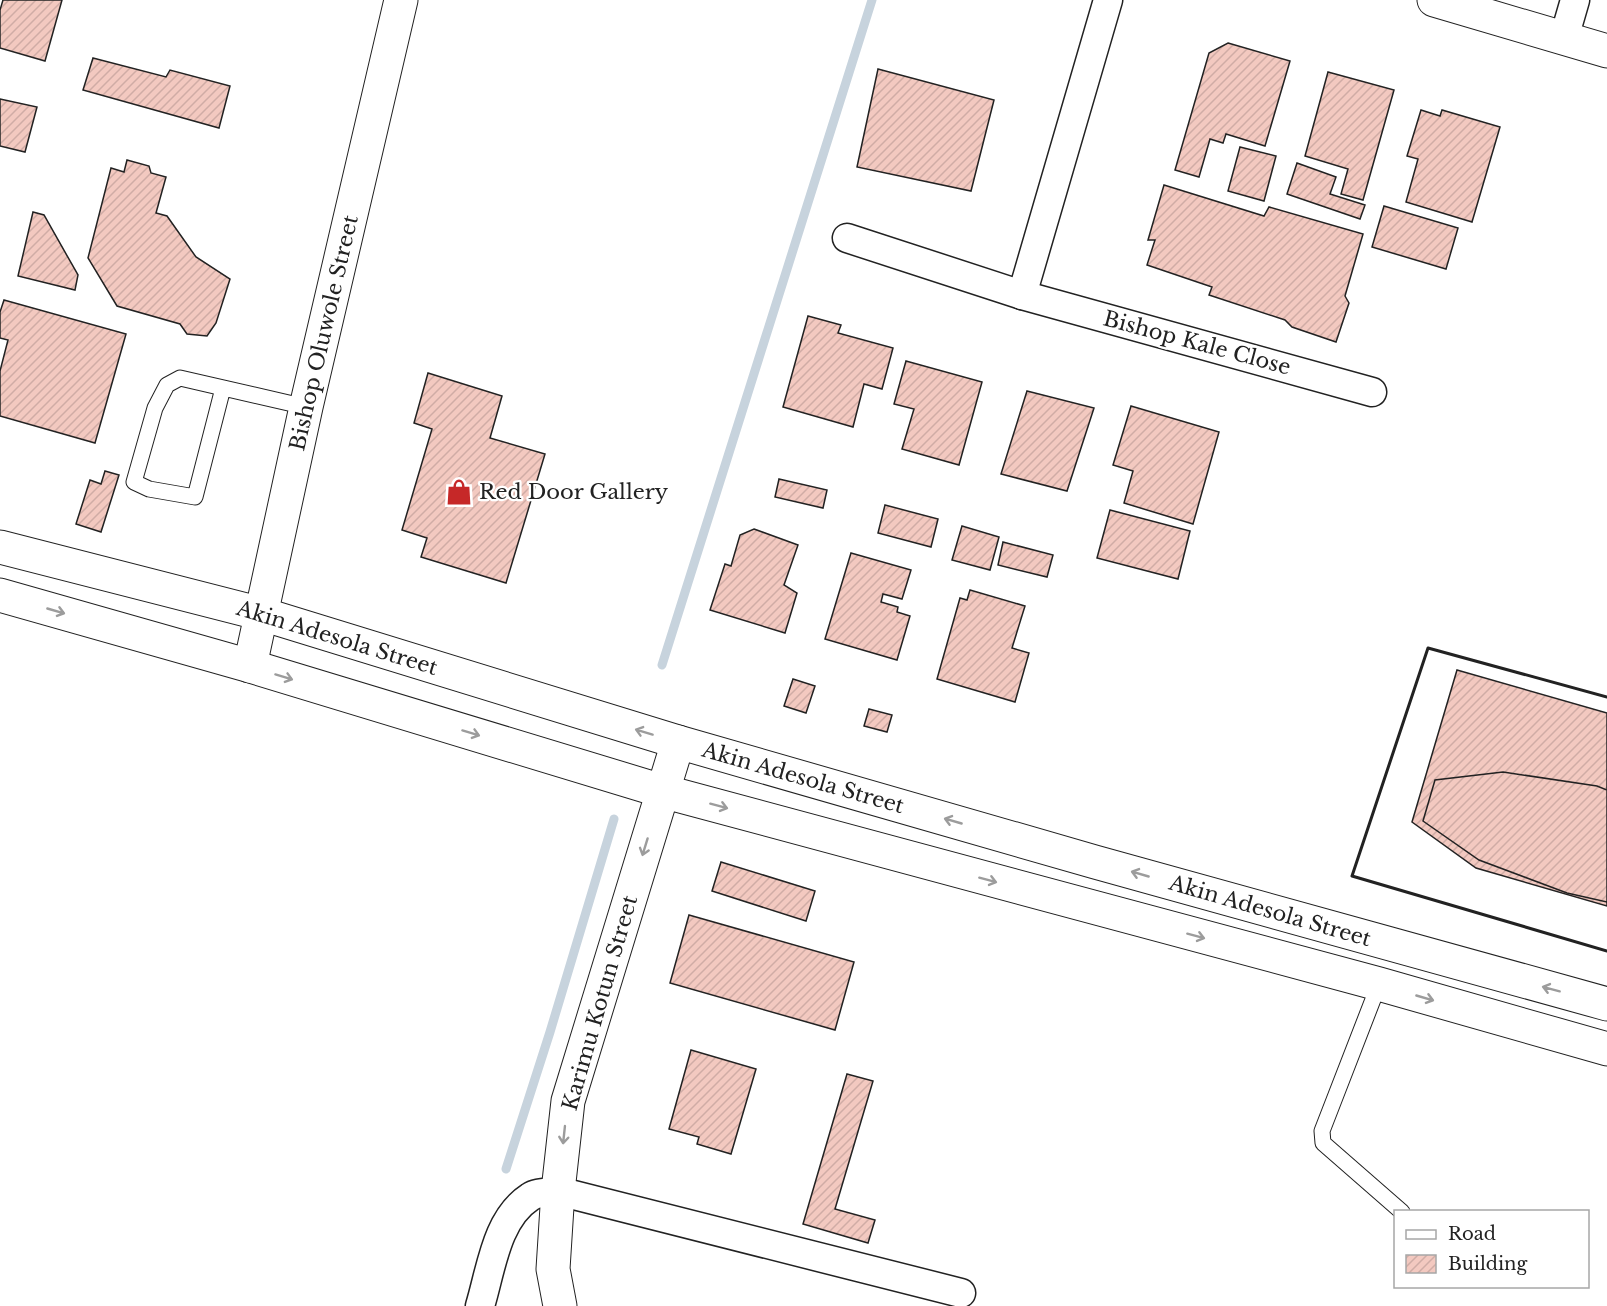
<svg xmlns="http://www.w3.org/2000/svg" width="1607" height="1306" font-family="'Libre Baskerville',serif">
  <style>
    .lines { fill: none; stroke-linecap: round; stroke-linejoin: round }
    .stream { stroke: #c7d3dd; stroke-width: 9 }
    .building { fill: url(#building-hatch); stroke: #222; stroke-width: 1.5 }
    .service-casing { stroke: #222; stroke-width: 17 }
    .minor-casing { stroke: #222; stroke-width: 31 }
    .tertiary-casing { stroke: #222; stroke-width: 35 }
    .primary-casing { stroke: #222; stroke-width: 35 }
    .service { stroke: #fff; stroke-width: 15 }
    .minor { stroke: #fff; stroke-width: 28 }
    .tertiary { stroke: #fff; stroke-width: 33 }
    .primary { stroke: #fff; stroke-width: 33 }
    .wall { stroke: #222; stroke-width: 3 }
    .oneway { stroke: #9c9c9c }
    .labels { text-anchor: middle; stroke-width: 4.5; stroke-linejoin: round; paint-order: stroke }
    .street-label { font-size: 21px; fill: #222; stroke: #fff }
    .poi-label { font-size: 21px; fill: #222; stroke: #fff; text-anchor: start }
  </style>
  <defs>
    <pattern id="building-hatch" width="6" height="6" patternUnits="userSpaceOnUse" patternTransform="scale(1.5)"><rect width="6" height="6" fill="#f3c9c0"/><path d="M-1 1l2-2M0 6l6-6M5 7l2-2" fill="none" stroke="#d0aca5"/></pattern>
  </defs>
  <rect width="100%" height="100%" fill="#fff"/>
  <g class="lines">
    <g class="stream">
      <path d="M662,665L872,0"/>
      <path d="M506,1169L550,1032L614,819"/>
    </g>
  </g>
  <g class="building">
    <path d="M3,0H62L45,61L0,48V10Z"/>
    <path d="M1228,43L1290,61L1265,146L1226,134L1223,143L1210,139L1199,177L1175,170L1209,53Z"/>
    <path d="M93,58L166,77L170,70L230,86L219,128L83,90Z"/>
    <path d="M878,69L994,100L971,191L857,167Z"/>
    <path d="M1328,72L1394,90L1363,200L1341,194L1348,169L1305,156Z"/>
    <path d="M0,99L37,107L25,152L0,146Z"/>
    <path d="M1421,110L1440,116L1442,110L1500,127L1472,222L1406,202L1418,159L1407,156Z"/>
    <path d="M1240,147L1276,156L1264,201L1228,191Z"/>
    <path d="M127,160L149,166L151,173L166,177L156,213L167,216L196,257L230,279L216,323L207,336L187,334L180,324L117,306L88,258L111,168L124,172Z"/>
    <path d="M1297,163L1336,177L1330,194L1365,205L1360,219L1287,194Z"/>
    <path d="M1164,185L1264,216L1269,207L1363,234L1345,296L1349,303L1336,342L1292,327L1285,320L1209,295L1212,287L1147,265L1155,240H1148Z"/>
    <path d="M1384,206L1458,228L1446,269L1372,247Z"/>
    <path d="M33,212L44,215L78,275L75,290L18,276Z"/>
    <path d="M4,300L126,334L95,443L0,416V371L8,340L0,338V312Z"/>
    <path d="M808,316L841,325L838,333L893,348L882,389L864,384L853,427L783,407Z"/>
    <path d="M906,361L982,382L959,465L902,449L914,409L894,404Z"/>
    <path d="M428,373L502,396L490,438L545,454L506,583L421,557L427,538L402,530L432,429L414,423Z"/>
    <path d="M1027,391L1094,408L1067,491L1001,474Z"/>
    <path d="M1131,406L1219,432L1193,524L1124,503L1133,471L1113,465Z"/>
    <path d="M105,471L119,475L101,532L76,524L90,480L101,484Z"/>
    <path d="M779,479L827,490L823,508L775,497Z"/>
    <path d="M885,505L938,519L931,547L878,533Z"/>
    <path d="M1110,510L1190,531L1178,579L1097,558Z"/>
    <path d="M962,526L999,537L990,570L952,560Z"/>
    <path d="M754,529L798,545L784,585L797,593L785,633L710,610L725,564L731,566L740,535Z"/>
    <path d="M1003,542L1053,555L1047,577L998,565Z"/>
    <path d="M851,553L911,570L902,599L883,594L881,602L898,607L897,612L910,616L897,660L825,639Z"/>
    <path d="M970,590L1025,606L1012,648L1029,653L1015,702L937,679L960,598L967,600Z"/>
    <path d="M1457,670L1607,713V906L1476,868L1412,822Z"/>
    <path d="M793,679L815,686L806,713L784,706Z"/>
    <path d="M869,709L892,715L887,732L864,726Z"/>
    <path d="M1503,772L1597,786L1607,790V902L1567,893L1479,860L1423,821L1435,780Z"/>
    <path d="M721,862L815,891L806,921L712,891Z"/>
    <path d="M689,915L854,962L835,1030L670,983Z"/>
    <path d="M691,1050L756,1069L731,1154L697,1144L699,1137L669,1129Z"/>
    <path d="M847,1074L873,1081L835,1209L875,1220L868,1243L803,1224Z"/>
  </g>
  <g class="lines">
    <g class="service-casing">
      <g id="service">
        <path d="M223,388L195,497L149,489L134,482L155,408L167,385L180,378L306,407"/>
        <path d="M1379,984L1322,1131L1323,1143L1402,1212"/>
      </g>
    </g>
    <g class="minor-casing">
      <g id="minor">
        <path d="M1564,38L1575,0"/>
        <path d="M847,238L1022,295L1372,392"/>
        <path d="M1022,295L1108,0"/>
        <path d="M480,1306C491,1270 496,1219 530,1197C537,1192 550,1193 558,1191L961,1293"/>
      </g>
    </g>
    <g class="tertiary-casing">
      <g id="tertiary">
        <path d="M1434,0L1607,51"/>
        <path d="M250,666L306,407L401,0"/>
        <path d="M560,1306L553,1269L558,1191L568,1101L678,742"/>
      </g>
    </g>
    <g class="primary-casing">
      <g id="primary">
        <path d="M0,547L262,614L678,742L1095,862L1607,1004"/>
        <path d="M0,595L250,666L662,791L1379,984L1607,1049"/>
      </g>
    </g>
    <use href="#service" class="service"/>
    <use href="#minor" class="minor"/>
    <use href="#tertiary" class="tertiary"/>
    <use href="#primary" class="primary"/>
    <path class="wall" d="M1607,697L1428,648L1352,876L1607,951"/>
  </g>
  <defs><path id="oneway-shaft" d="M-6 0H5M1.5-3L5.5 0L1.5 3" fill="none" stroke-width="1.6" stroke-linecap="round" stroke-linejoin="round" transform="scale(1.5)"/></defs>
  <g class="oneway">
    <use href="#oneway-shaft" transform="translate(56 611) rotate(16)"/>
    <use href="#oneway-shaft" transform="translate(284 677) rotate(17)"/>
    <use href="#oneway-shaft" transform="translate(644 732) rotate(-163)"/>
    <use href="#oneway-shaft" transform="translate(471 733) rotate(17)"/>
    <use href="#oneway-shaft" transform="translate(719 806) rotate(15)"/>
    <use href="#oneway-shaft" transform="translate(953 821) rotate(-164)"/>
    <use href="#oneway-shaft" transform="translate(645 847) rotate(107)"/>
    <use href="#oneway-shaft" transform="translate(1140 874) rotate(-164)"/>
    <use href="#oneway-shaft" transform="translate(988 880) rotate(15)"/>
    <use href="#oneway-shaft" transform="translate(1196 936) rotate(15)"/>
    <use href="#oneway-shaft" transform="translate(1551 989) rotate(-165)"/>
    <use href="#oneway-shaft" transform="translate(1425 998) rotate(16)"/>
    <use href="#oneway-shaft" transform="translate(564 1135) rotate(96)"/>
  </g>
  <defs>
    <g id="shop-bare" transform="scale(2.07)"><path d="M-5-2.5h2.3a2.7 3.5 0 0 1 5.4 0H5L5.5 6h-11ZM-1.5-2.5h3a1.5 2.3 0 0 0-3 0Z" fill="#c62828" stroke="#fff" stroke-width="2.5" paint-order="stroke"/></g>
  </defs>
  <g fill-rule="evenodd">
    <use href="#shop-bare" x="459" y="492"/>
  </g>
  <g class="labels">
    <g class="street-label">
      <text transform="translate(324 333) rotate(-77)" y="7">Bishop Oluwole Street</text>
      <text transform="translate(1197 343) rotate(15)" y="7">Bishop Kale Close</text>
      <text transform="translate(337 638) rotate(17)" y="7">Akin Adesola Street</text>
      <text transform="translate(803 778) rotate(16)" y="7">Akin Adesola Street</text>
      <text transform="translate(1270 911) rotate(16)" y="7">Akin Adesola Street</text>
      <text transform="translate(600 1003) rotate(-74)" y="7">Karimu Kotun Street</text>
    </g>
    <g class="poi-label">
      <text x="479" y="499">Red Door Gallery</text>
    </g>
  </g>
  <rect x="1394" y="1210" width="195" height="78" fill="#ffffff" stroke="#a7a7a7" stroke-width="1.5"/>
  <rect x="1406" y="1230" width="30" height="9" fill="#ffffff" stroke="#a7a7a7" stroke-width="1.5"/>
  <text x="1448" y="1240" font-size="18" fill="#222222">Road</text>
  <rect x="1406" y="1255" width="30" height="18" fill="url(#building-hatch)" stroke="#a7a7a7" stroke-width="1.5"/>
  <text x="1448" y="1270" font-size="18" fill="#222222">Building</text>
</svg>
